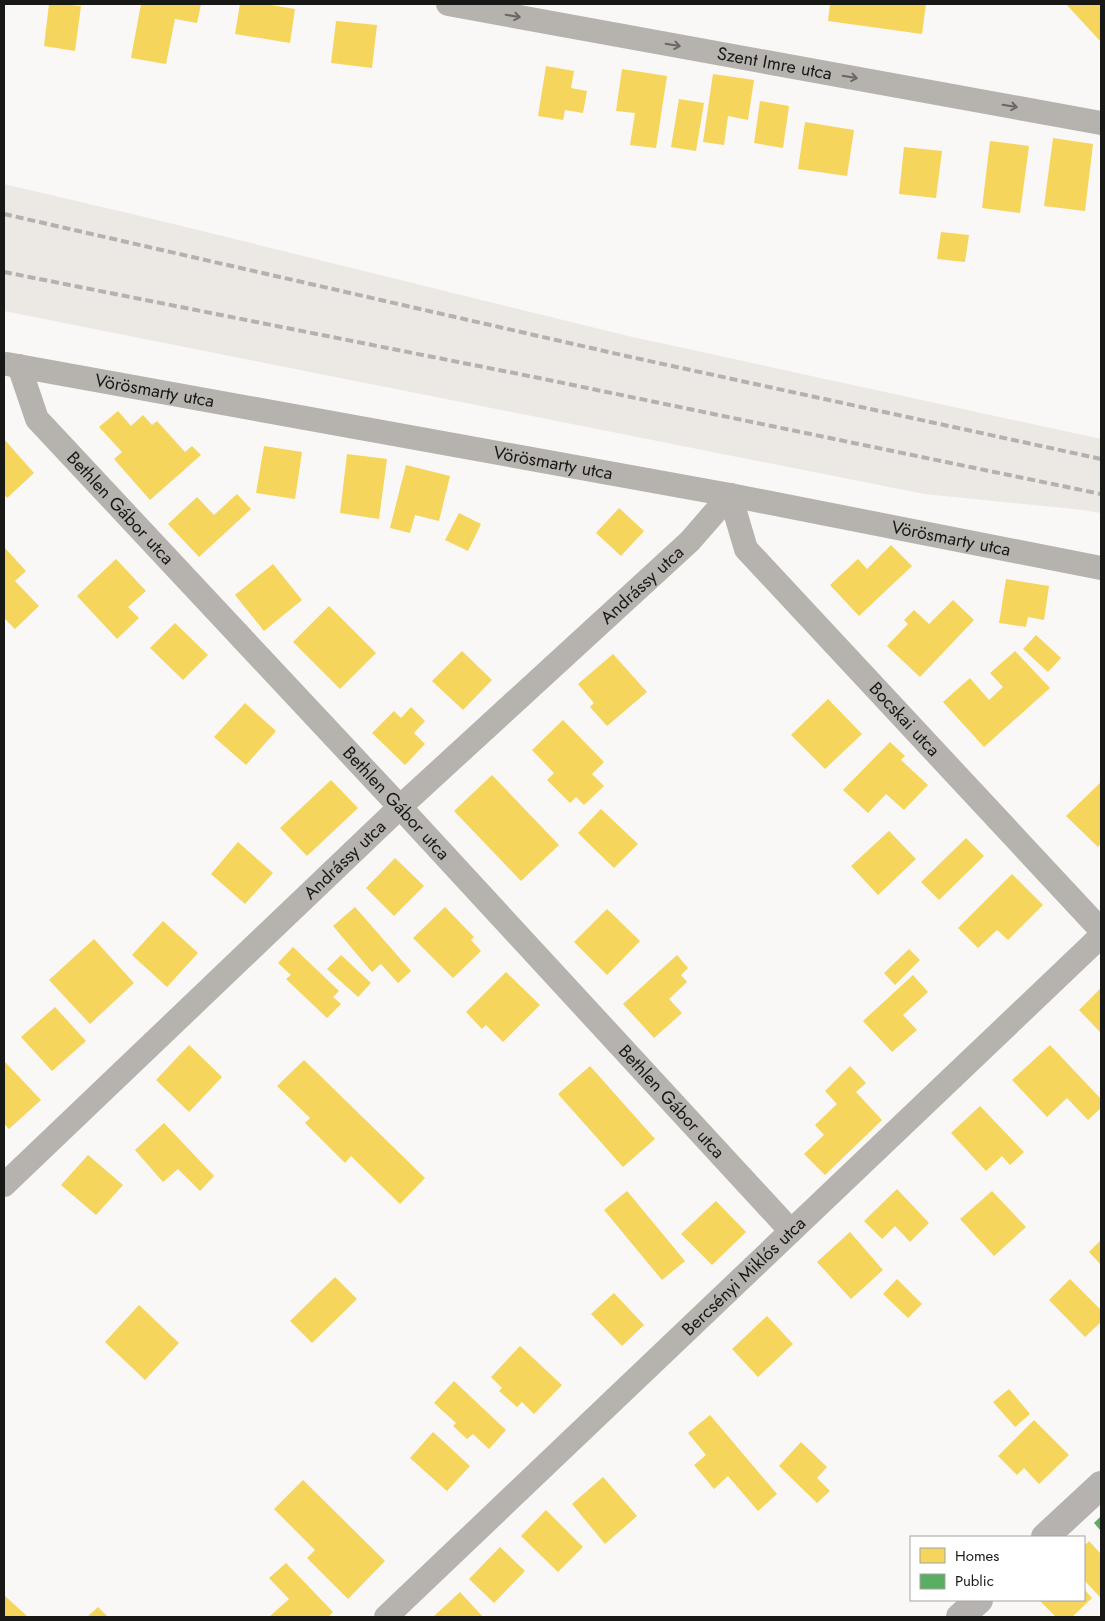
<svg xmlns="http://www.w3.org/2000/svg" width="1105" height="1621" font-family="Jost,sans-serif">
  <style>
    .built { fill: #ece8e3 }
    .homes { fill: #f6d55c }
    .public { fill: #5aae61 }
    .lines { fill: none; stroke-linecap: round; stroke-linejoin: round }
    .street { stroke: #b6b3af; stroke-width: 24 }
    .secondary { stroke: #b6b2af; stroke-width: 28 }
    .rail { stroke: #b3b2b0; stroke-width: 4; stroke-dasharray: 8 4; stroke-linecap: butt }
    .oneway { stroke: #676663 }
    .labels { text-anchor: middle; stroke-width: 5; stroke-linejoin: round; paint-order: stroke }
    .street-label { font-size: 18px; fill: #181817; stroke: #fff }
  </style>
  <rect width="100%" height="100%" fill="#f9f8f6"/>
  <path class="built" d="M4,184L153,219L628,336L1101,439V513L1083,510L924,494L4,311Z"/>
  <g class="homes">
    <path d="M49,4H71V5L81,6L75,51L44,46Z"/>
    <path d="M141,4H201L197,23L175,19L166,64L131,58Z"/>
    <path d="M240,4H265L295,9L290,43L235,34Z"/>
    <path d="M830,4H926L922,34L828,21Z"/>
    <path d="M1066,4H1101V42Z"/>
    <path d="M336,21L377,25L372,68L331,63Z"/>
    <path d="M546,66L574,71L571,88L587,91L583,113L565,110L563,120L538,116Z"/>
    <path d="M622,69L667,76L656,148L630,145L635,113L616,111Z"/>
    <path d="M713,74L754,80L748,120L728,116L724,145L703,142Z"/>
    <path d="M679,99L704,103L696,151L671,147Z"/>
    <path d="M760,101L789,106L783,148L754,143Z"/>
    <path d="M805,122L854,130L847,176L798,169Z"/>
    <path d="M1053,138L1093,144L1085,211L1044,206Z"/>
    <path d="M990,141L1029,146L1020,213L982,208Z"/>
    <path d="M904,147L942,151L936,198L899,194Z"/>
    <path d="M941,232L969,235L965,262L937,259Z"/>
    <path d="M118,411L131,426L143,415L152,425L157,421L185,452L192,446L201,455L150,500L114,459L122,452L99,427Z"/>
    <path d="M4,439L34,473L7,498L4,494Z"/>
    <path d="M264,446L302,452L295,499L256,493Z"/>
    <path d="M347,454L387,459L379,519L340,513Z"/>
    <path d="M406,465L450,476L439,521L415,515L410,533L390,528Z"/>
    <path d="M237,494L251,509L199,557L168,524L197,497L214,515Z"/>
    <path d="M619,508L644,531L621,556L596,533Z"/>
    <path d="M459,513L481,524L468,551L445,540Z"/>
    <path d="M891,545L912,566L859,616L830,585L858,559L867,569Z"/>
    <path d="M4,547L26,571L15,581L39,606L15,629L4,618Z"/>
    <path d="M116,559L146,591L128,607L139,618L117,639L77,596Z"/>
    <path d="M273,564L302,600L264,631L235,595Z"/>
    <path d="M1006,579L1049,586L1044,620L1028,617L1026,627L999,623Z"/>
    <path d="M953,600L974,620L920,677L887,646L908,624L904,620L914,610L929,624Z"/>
    <path d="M329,606L376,653L340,689L293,642Z"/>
    <path d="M175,623L208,655L183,680L150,648Z"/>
    <path d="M1036,635L1061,658L1048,672L1023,649Z"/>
    <path d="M462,651L492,680L463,710L432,681Z"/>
    <path d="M1015,651L1050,688L984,747L943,702L970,678L989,700L1003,687L990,673Z"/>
    <path d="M613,654L647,692L607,726L590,707L594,703L578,684Z"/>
    <path d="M828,699L862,734L825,769L791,735Z"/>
    <path d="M245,703L276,731L246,765L214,737Z"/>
    <path d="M411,707L425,721L414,733L425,744L405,765L372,733L394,711L401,718Z"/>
    <path d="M563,720L604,762L592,774L604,786L584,805L576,797L570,803L547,780L554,773L532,750Z"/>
    <path d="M890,742L905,756L901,760L928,785L904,810L886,794L868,813L843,790Z"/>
    <path d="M492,775L559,845L521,881L454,811Z"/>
    <path d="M331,780L358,808L307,856L280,828Z"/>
    <path d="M1101,782V843L1098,847L1066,816Z"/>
    <path d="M601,809L638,844L614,868L578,833Z"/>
    <path d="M889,831L916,859L878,895L851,866Z"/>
    <path d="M966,838L984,856L939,900L921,882Z"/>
    <path d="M238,842L273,873L245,904L211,874Z"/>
    <path d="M395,858L424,886L394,916L366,888Z"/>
    <path d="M1012,874L1043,905L1008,940L997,930L978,948L958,928Z"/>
    <path d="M355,907L411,971L398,983L381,964L372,972L333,926Z"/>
    <path d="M445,907L474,937L471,940L481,951L453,978L413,938Z"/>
    <path d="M607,909L640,941L607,975L574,942Z"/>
    <path d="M163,921L198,953L167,987L132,955Z"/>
    <path d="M94,939L134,983L90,1024L49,980Z"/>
    <path d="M293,947L339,991L333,997L341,1004L327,1018L286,979L291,975L278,963Z"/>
    <path d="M909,949L920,960L895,985L884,973Z"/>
    <path d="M341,955L371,983L358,997L327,969Z"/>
    <path d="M677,955L688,968L681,975L687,982L669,999L682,1013L654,1038L623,1004Z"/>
    <path d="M506,972L540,1005L503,1042L486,1025L482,1029L466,1012Z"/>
    <path d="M913,975L928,992L903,1015L917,1030L892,1052L863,1021Z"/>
    <path d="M1101,988V1033L1079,1010Z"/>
    <path d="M55,1007L86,1041L52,1071L21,1037Z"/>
    <path d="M189,1045L222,1077L189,1112L156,1080Z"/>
    <path d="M1050,1045L1101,1099V1108L1088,1120L1067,1098L1047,1117L1012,1080Z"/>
    <path d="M304,1060L425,1178L400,1204L351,1156L345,1163L305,1123L310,1118L277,1086Z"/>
    <path d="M4,1061L41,1100L9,1129L4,1124Z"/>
    <path d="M590,1066L655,1139L623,1167L558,1094Z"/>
    <path d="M850,1066L866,1083L856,1092L882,1120L825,1175L804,1154L824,1135L815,1125L837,1104L825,1091Z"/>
    <path d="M980,1106L1024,1152L1010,1165L1002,1156L986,1171L951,1133Z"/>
    <path d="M164,1123L214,1176L200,1191L178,1169L163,1182L135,1150Z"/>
    <path d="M88,1155L123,1185L96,1215L61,1185Z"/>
    <path d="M897,1189L929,1223L910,1242L895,1226L882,1239L864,1221Z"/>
    <path d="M627,1191L685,1261L662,1280L604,1210Z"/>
    <path d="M992,1191L1026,1227L994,1256L960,1219Z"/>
    <path d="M716,1201L746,1232L712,1265L681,1234Z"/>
    <path d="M850,1232L883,1270L851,1299L817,1262Z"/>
    <path d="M1101,1240V1265L1089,1252Z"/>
    <path d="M335,1277L357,1299L312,1343L290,1321Z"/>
    <path d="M897,1279L922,1304L908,1318L883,1294Z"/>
    <path d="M1070,1279L1101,1310V1322L1085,1337L1049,1300Z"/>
    <path d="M614,1293L644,1325L622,1346L591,1314Z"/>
    <path d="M139,1305L179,1343L145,1380L105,1342Z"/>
    <path d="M767,1316L793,1344L758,1377L732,1349Z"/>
    <path d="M520,1346L562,1385L534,1414L522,1402L517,1407L499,1391L502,1388L491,1377Z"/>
    <path d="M454,1381L506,1430L489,1449L473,1434L467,1439L453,1426L456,1423L434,1403Z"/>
    <path d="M1009,1389L1030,1414L1015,1427L993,1402Z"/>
    <path d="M710,1415L777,1494L758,1511L728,1476L714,1489L694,1465L706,1455L688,1433Z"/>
    <path d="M1034,1420L1069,1455L1039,1484L1024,1468L1017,1475L998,1456Z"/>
    <path d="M433,1432L470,1466L447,1491L410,1458Z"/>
    <path d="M801,1442L827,1467L817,1478L830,1491L817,1503L779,1466Z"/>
    <path d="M603,1477L637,1516L605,1544L572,1504Z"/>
    <path d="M303,1480L385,1561L348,1599L307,1558L315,1550L274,1509Z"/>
    <path d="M546,1510L583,1547L558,1572L521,1536Z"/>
    <path d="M1089,1541L1101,1554V1598L1084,1580V1546Z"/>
    <path d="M500,1547L525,1571L494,1603L469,1579Z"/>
    <path d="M286,1563L333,1612L328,1617H269L289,1599L269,1578Z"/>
    <path d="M1084,1589L1092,1598L1072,1617H1056L1039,1600H1084Z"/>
    <path d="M460,1592L483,1617H433Z"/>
    <path d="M4,1595L28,1617H4Z"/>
    <path d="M98,1607L108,1617H87Z"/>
  </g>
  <path class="public" d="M1101,1516V1531L1094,1523Z"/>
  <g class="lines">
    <g class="street">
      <path id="s1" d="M448,4L1101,123"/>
      <path id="s2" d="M7,364L730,495L1101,568"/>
      <path id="s3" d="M19,366L37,419L400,807L791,1231"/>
      <path id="s4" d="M730,495L746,549L1101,930"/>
      <path id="s5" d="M4,1185L400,807L690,541L730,495"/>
      <path id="s6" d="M386,1617L1101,936"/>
    </g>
    <g class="secondary">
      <path d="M1045,1537L1101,1485"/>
      <path d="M960,1617L979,1600"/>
    </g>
    <g class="rail">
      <path d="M4,214L626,356L1101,459"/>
      <path d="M4,272L534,377L1101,494"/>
    </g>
  </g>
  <defs><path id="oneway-shaft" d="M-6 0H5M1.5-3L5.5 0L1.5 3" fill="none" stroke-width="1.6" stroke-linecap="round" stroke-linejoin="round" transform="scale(1.25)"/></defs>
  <g class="oneway">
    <use href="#oneway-shaft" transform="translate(513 16) rotate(10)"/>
    <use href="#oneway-shaft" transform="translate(673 45) rotate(10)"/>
    <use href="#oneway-shaft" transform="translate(850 77) rotate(10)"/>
    <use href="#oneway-shaft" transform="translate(1010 106) rotate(10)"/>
  </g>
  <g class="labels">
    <g class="street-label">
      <text dy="6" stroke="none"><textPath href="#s1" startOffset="332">Szent Imre utca</textPath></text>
      <text dy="6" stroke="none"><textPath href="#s2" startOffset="150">Vörösmarty utca</textPath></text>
      <text dy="6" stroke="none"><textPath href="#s2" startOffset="555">Vörösmarty utca</textPath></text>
      <text dy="6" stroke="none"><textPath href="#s3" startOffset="178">Bethlen Gábor utca</textPath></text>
      <text dy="6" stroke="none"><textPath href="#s2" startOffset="960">Vörösmarty utca</textPath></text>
      <text dy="6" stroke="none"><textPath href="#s5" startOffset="876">Andrássy utca</textPath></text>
      <text dy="6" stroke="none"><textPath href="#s4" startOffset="289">Bocskai utca</textPath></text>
      <text dy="6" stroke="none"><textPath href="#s3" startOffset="582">Bethlen Gábor utca</textPath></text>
      <text dy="6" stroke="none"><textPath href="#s5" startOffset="471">Andrássy utca</textPath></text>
      <text dy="6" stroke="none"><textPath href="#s3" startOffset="988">Bethlen Gábor utca</textPath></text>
      <text dy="6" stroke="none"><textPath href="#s6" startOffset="494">Bercsényi Miklós utca</textPath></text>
    </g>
  </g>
  <rect width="1105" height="1621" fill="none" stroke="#181817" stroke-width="10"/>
  <rect x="910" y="1536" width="175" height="65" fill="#ffffff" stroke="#a3a3a2"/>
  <rect x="920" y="1548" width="25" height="15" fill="#f6d55c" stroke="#a3a3a2"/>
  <text x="955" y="1561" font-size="15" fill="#181817">Homes</text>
  <rect x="920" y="1574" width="25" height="15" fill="#5aae61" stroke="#a3a3a2"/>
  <text x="955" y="1586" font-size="15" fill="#181817">Public</text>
</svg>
